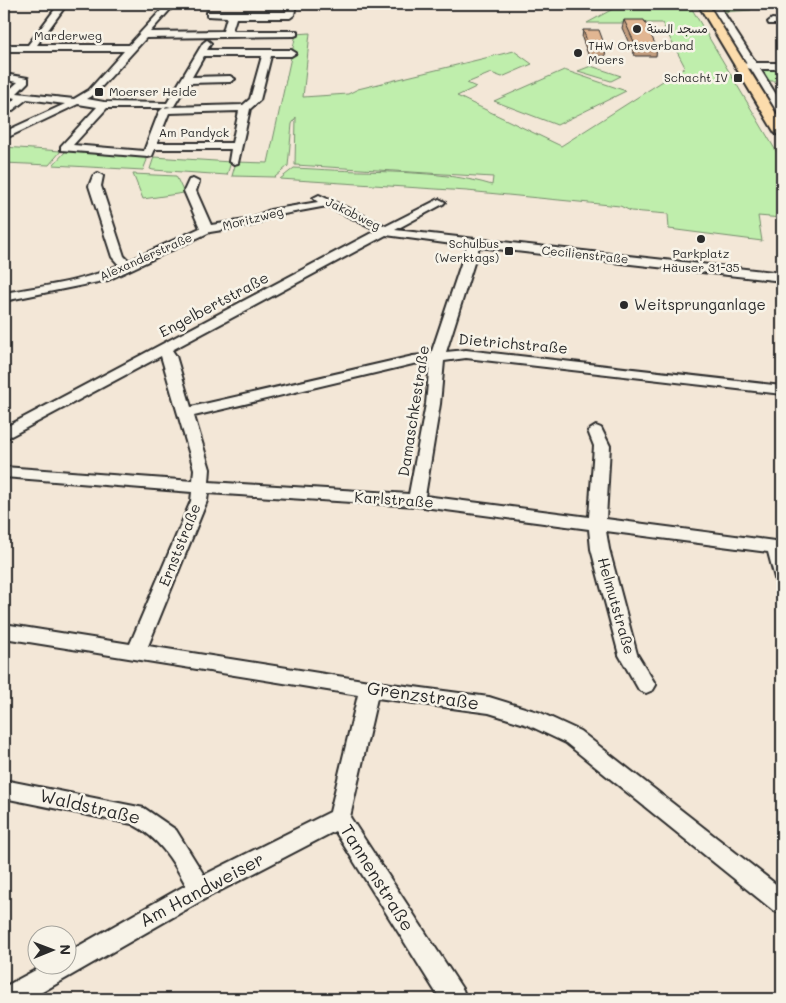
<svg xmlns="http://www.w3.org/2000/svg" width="786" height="1003" font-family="Mali,'Playpen Sans Arabic',sans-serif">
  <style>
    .green { fill: #bfeeac; stroke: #758c6c }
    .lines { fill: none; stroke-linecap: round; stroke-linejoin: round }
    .minor-casing { stroke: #2b2b2b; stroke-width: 4 }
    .major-casing { stroke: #2b2b2b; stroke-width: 4 }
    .minor { fill: #f7f3e8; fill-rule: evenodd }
    .major { fill: #fcdcac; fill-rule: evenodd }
    .wall { fill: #c29d7e; stroke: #2b2b2b }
    .building { fill: #e1b692; stroke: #2b2b2b }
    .poi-dot { fill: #2b2b2b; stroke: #f7f3e8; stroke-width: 2 }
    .labels { text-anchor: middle; stroke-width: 5; stroke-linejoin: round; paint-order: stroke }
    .far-poi-label { font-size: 12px; fill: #2b2b2b; stroke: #f7f3e8; text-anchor: start }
    .far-street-label { font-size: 12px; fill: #2b2b2b; stroke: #f7f3e8 }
    .street-label { font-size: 15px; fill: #2b2b2b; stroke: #f7f3e8 }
    .poi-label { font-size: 15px; fill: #2b2b2b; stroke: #f7f3e8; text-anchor: start }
    .near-street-label { font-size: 18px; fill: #2b2b2b; stroke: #f7f3e8 }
  </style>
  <rect width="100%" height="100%" fill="#f3e7d7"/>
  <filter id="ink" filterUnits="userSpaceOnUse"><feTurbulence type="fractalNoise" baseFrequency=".02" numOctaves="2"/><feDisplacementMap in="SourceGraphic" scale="10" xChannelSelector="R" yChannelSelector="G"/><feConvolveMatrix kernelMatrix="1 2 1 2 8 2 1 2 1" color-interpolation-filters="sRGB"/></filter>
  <g filter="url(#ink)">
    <g class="green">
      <path d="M622,4H689L782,161V218L758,216L762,241L669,229L668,214L631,211L620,206L467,191L280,179L294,168L314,169C370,173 440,169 492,185L493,177L295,165L296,117L292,124L288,166L275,177L232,176L236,162L268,163L296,34L310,33L303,97L348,94L358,89L514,51L532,64L502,77L491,73L467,83L476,87L457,96L561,146L685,67L662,23H587Z"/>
      <path d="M718,4H747L751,10L723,12Z"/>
      <path d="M591,66L621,76L611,81L578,71Z"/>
      <path d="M759,67H782V81H768Z"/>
      <path d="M564,70L626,91L557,125L494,101Z"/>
      <path d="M4,147L61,151L49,165L4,163Z"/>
      <path d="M66,151L145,156L147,160L143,170L53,165Z"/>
      <path d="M154,157L231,162L227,175L153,170L150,169Z"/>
      <path d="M133,174L176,176L184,193L143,199Z"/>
    </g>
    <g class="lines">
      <g class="minor-casing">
        <g id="minor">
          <path d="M59,4H67L37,45H129L167,4H175L150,32L223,31L227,17L207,16V12H286L288,4H296L294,15L290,18H236L232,31H297V35L294,36L146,38L95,94L87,99L104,102L167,103L203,43L207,40L211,43L207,50H291L296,53L291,56H271L260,100L250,109L238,163L234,164L229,161L231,149H155L152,156L148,157L61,150V146L97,107L78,104L4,139V132L65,104L27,99L4,117V109L16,98L10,97L7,92L18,82L4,80V74L28,78V82L17,93L74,99L89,90L124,51H4V45H28ZM204,56H262L250,99L243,105L171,107L174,106L188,83L230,82L235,79L230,76L192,77ZM167,106L171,107L163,108L159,112L144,151L73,145L107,108H163ZM239,111L232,143H157L169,113Z"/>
          <path d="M710,4H718L756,63H782V69H760L782,104V114L778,113L751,69L740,66L747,63Z"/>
          <path d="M772,19L782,20V24H769L768,22Z"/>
          <path d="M98,173L103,176L101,186L124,256L129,261L200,228L184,191L189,180L193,179L199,182L196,191L211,225L246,220L270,210L318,202L313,198L319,195L386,226L439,199L445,202L443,204L395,230L782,273V281L479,247L446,352L466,350L782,386V394L466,358L444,361L440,404L425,496L589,517L594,446L588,431L596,426L601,428L610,446L606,519L782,542V583L776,582L768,552L606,531L609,549L637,654L656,685L653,690L646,693L639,690L619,655L591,549L589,529L416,506L208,493L207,501L148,646L369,681L489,697L541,713L580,731L782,889V914L774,911L566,743L528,725L489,713L377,698L350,817L463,990L466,999H440L335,831L208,897L30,999H4V987L43,966H68V952L186,885C172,859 159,838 132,824L4,798V780L144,808L176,830L204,875L330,812L358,695L4,638V624L130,644L191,501L192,492L4,477V467L193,481L194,469L161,356L9,437L4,439V428L377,230L327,206L273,216L253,225L210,232L108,280L4,301V293C43,286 83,282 119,265L112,257L89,186L93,176ZM386,235L467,246L431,354L413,356L191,407L176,356L172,350ZM430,362L426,404L409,494L209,482L210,469L194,416L413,364Z"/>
        </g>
      </g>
      <g class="major-casing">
        <path id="major" d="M698,4H708L782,123V137L775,133Z"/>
      </g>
      <use href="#minor" class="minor"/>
      <use href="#major" class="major"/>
    </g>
    <g class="wall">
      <path d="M624,20L657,48L656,56H635L622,28Z"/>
      <path d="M583,30L606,49L605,56L589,57L582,38Z"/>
    </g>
    <g class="building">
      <path d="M624,20H644L657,48H637Z"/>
      <path d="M583,30H599L606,49H590Z"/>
    </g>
  </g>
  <g class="poi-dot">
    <circle cx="637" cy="29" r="5"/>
    <circle cx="578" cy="53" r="5"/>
    <rect x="733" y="73" width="10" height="10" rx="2.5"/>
    <rect x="94" y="87" width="10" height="10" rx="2.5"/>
    <circle cx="701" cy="239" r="5"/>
    <rect x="504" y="246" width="10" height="10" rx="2.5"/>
    <circle cx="624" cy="305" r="5"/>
  </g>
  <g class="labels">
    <g class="far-poi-label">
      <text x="647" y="33">مسجد السنة</text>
      <text x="588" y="50">THW Ortsverband<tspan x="588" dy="14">Moers</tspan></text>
      <text x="728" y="82" text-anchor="end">Schacht IV</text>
      <text x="109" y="96">Moerser Heide</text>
      <text x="499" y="248" text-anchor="end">Schulbus<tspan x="499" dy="14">(Werktags)</tspan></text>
      <text x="701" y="258" text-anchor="middle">Parkplatz<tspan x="701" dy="14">Häuser 31-35</tspan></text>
    </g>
    <g class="far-street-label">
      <text x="68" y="40">Marderweg</text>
      <text x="194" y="137">Am Pandyck</text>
      <text transform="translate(353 214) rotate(26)" y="4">Jakobweg</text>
      <text transform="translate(253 219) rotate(-14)" y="4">Moritzweg</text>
      <text transform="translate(585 255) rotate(6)" y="4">Cecilienstraße</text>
      <text transform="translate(146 257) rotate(-24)" y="4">Alexanderstraße</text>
    </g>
    <g class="street-label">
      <text transform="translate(214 305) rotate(-28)" y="5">Engelbertstraße</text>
      <text transform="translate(513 344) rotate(5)" y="5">Dietrichstraße</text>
      <text transform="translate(414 411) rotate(-81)" y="5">Damaschkestraße</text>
      <text transform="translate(394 500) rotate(4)" y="5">Karlstraße</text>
      <text transform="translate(180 545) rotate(-68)" y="5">Ernststraße</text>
      <text transform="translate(616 606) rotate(74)" y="5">Helmutstraße</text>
    </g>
    <g class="poi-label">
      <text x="634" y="310">Weitsprunganlage</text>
    </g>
    <g class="near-street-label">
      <text transform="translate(423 696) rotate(8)" y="6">Grenzstraße</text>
      <text transform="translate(90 807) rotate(13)" y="6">Waldstraße</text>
      <text transform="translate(377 878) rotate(58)" y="6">Tannenstraße</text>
      <text transform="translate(202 890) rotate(-28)" y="6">Am Handweiser</text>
    </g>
  </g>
  <rect width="786" height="1003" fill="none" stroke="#f7f3e8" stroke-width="20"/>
  <rect x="10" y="10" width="766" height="983" fill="none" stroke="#2b2b2b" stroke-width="2" filter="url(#ink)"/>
  <g transform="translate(52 950) rotate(89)"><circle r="24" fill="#f7f3e8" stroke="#a5a39c"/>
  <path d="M0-4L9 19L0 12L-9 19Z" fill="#2b2b2b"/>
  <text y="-8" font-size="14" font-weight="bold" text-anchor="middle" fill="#2b2b2b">N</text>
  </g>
</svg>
